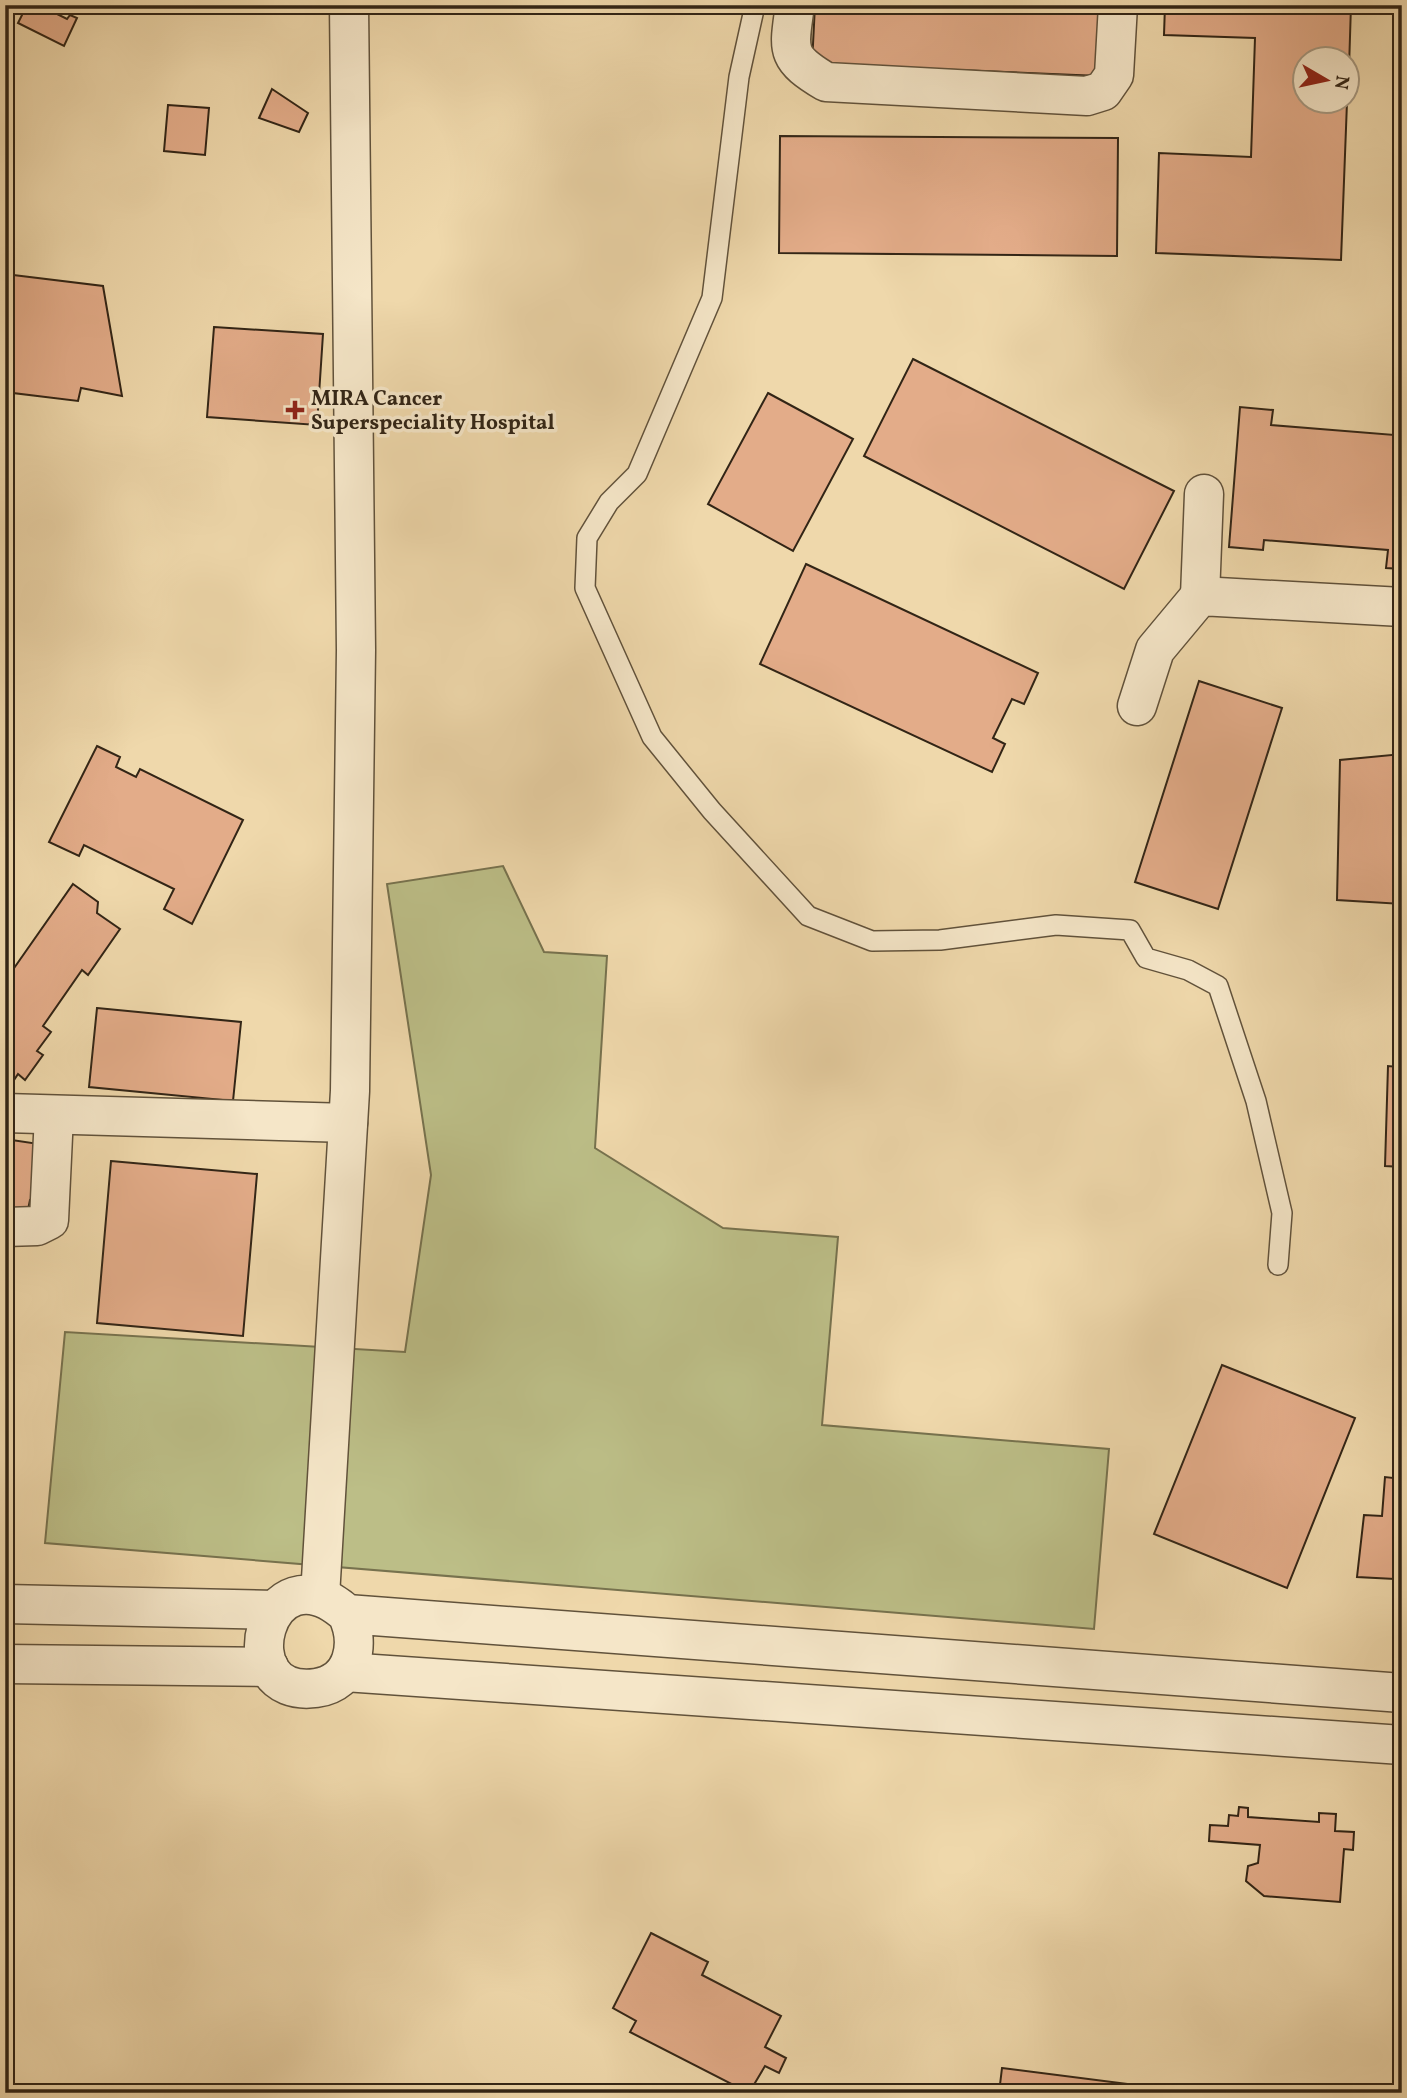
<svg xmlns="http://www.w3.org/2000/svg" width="1407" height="2098" font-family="Vollkorn,serif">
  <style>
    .green { fill: #bcbe87; stroke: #77724e; stroke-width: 2 }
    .building { fill: #e3ac89; stroke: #322516; stroke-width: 2 }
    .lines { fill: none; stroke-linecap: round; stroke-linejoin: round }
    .lane-casing { stroke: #61523b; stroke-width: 22 }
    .street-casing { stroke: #61523b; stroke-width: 41 }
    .lane { stroke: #f5e6c8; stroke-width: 19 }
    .street { stroke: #f5e6c8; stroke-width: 38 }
    .poi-dot { fill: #8f2418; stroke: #f5e6c8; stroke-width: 2.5 }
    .labels { text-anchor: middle; stroke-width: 7; stroke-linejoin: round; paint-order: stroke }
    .poi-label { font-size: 21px; font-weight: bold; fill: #322516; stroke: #f5e6c8; text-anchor: start }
  </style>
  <rect width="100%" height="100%" fill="#efd8ab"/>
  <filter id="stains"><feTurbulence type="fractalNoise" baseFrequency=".00286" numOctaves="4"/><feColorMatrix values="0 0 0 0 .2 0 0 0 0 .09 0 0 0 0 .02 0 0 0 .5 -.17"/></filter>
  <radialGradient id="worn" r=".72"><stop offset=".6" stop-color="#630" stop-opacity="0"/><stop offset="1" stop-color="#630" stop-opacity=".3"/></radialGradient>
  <path class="green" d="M503,866L544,952L607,956L595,1148L723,1228L838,1237L822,1425L1109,1449L1094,1629L45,1543L65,1332L405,1352L431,1175L387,884Z"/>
  <g class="building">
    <path d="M27,5H39L67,19L70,15L77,18L64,46L18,23Z"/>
    <path d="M815,5H1103L1100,76L812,64Z"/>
    <path d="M1165,5H1351L1348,100V60H1306V102H1347L1341,260L1156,253L1159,153L1251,157L1255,38L1164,35Z"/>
    <path d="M272,89L308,113L299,132L259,118Z"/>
    <path d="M168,105L209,108L205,155L164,151Z"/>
    <path d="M780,136L1118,138L1117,256L779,253Z"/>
    <path d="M5,274L103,286L122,396L81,388L78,401L5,392Z"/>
    <path d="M214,327L323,334L317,425L207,417Z"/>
    <path d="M913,359L1174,491L1124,589L864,456Z"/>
    <path d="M768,393L853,439L793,551L708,504Z"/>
    <path d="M1397,404H1402V569L1386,568L1388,550L1264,540L1263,550L1229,547L1240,407L1273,410L1271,425L1394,435Z"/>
    <path d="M806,564L1038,673L1024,704L1012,699L993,738L1005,744L992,772L760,664Z"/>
    <path d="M1199,681L1282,708L1218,909L1135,882Z"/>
    <path d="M97,746L120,757L116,767L136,777L140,769L243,820L192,924L164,909L174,889L84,845L79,856L49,842Z"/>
    <path d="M1402,754V904L1337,900L1340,760Z"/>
    <path d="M73,884L98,902L97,913L120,929L88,975L82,970L43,1026L51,1032L37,1051L43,1055L25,1080L18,1074L14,1080L5,1074V981Z"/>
    <path d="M1401,992L1402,1167L1385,1166L1388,1066L1398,1067Z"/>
    <path d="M97,1008L241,1022L233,1101L89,1087Z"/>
    <path d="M5,1139L39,1144V1195L30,1200L27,1215L5,1216Z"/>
    <path d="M111,1161L257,1174L243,1336L97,1323Z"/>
    <path d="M1222,1365L1355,1418L1287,1588L1154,1534Z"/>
    <path d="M1398,1402H1402V1574L1395,1579L1357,1577L1364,1515L1382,1516L1385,1477L1393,1478Z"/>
    <path d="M1239,1807L1248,1808V1817L1319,1822V1813L1336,1814L1335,1831L1354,1832L1353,1850L1344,1849L1340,1902L1264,1896L1246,1881L1248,1866L1258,1863L1260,1845L1209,1841L1210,1825L1228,1826L1229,1815L1238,1816Z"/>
    <path d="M651,1933L708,1962L702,1975L781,2016L765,2047L786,2058L779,2073L765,2066L749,2093L630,2032L636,2021L613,2008Z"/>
    <path d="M1002,2068L1198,2093H999Z"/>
  </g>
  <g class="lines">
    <g class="lane-casing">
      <path id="lane" d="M755,5L739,77L712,298L637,474L609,502L587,538L585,588L652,737L712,811L808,916L872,941L940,940L1056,925L1130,930L1146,958L1188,970L1218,986L1256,1101L1282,1213L1278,1265"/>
    </g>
    <g class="street-casing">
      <g id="street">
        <path d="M795,5C789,50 784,57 826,82L1087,96L1103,91L1114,75L1118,5"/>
        <path d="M1200,596L1204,494"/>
        <path d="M1137,706L1155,650L1200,596L1402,607"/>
        <path d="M5,1113L348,1123"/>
        <path d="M5,1227L37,1226L49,1220L54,1115"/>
        <path d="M320,1596L350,1091L356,650L349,5"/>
        <path d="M5,1604L275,1610"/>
        <path d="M347,1614C361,1643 354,1683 316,1688C225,1700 265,1541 347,1614L1402,1693"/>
        <path d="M5,1664L269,1667"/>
        <path d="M345,1672L1402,1745"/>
      </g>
    </g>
    <use href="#lane" class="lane"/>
    <use href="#street" class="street"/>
  </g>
  <path class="poi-dot" d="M291.5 399.5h7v7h7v7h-7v7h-7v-7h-7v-7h7z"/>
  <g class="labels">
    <g class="poi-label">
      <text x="311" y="405">MIRA Cancer<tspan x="311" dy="24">Superspeciality Hospital</tspan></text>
    </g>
  </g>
  <rect width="1407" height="2098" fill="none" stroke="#efd8ab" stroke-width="28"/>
  <rect x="7" y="7" width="1393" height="2084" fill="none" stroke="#322516" stroke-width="3.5"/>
  <rect x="14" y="14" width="1379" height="2070" fill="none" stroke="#322516" stroke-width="2"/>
  <g transform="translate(1326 80) rotate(99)"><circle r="33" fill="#f5e6c8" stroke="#a79981" stroke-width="2"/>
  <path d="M0-5L12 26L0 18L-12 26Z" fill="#8f2418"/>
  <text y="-10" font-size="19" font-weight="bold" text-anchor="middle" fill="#322516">N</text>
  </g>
  <rect width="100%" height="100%" filter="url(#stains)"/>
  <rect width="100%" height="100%" fill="url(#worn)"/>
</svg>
